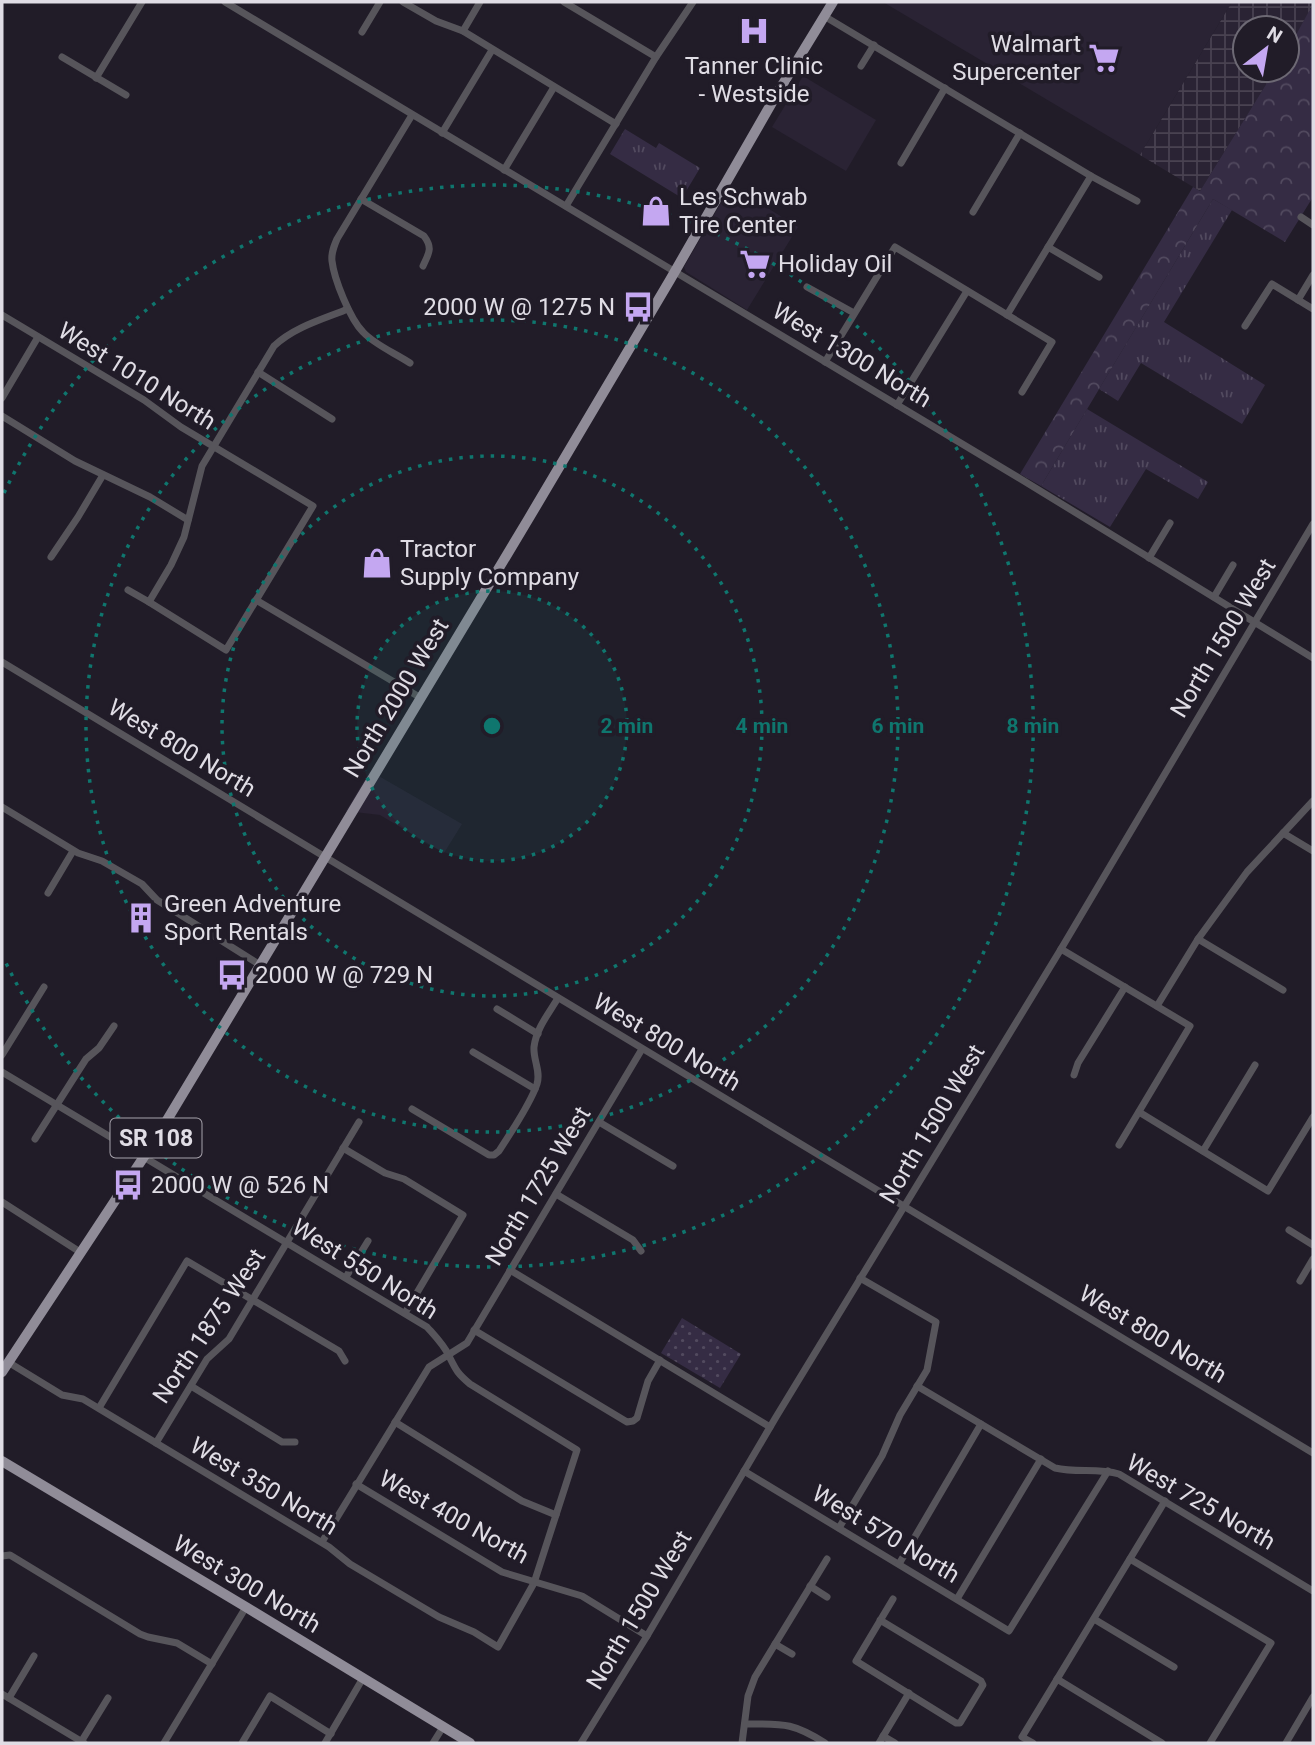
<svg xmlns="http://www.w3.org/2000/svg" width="1315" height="1745" font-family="Roboto,sans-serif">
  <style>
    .built { fill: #2a2334 }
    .industrial { fill: url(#industrial-grid) }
    .grass { fill: url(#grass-tufts) }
    .park { fill: url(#park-crowns) }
    .garden { fill: url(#garden-dots) }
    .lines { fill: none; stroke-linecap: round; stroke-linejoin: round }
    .minor { stroke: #57555b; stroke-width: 7 }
    .major { stroke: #908c98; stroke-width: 10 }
    .ring { fill: none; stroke: #0f766e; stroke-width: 3.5; stroke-dasharray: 3.5 7 }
    .labels { text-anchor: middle; stroke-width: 7; stroke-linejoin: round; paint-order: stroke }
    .shield { fill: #211c28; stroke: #a7a3ac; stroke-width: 2 }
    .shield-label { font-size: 23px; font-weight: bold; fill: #e0dde5 }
    .poi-label { font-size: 24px; fill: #e0dde5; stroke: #211c28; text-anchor: start }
    .street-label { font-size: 24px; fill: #e0dde5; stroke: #211c28 }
    .centre { fill: #0f766e; stroke: #211c28; stroke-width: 3.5 }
    .ring-label { font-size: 21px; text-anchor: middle; font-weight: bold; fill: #0f766e; stroke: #211c28; stroke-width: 7; stroke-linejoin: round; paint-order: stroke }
  </style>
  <defs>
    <pattern id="industrial-grid" width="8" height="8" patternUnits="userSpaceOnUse" patternTransform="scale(1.75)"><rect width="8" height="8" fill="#2a2334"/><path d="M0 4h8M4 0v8" fill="none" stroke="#494251"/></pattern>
    <pattern id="grass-tufts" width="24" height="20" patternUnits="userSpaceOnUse" patternTransform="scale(1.75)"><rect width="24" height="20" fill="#352c44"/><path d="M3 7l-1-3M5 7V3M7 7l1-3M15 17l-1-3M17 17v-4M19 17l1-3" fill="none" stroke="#524a5f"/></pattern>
    <pattern id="park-crowns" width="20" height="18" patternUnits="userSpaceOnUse" patternTransform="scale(1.75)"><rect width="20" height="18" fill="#352c44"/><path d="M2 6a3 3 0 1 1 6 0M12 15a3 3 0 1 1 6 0" fill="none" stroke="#524a5f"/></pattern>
    <pattern id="garden-dots" width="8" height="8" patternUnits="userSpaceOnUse" patternTransform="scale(1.75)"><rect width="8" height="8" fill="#352c44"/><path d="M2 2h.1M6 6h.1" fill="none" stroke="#524a5f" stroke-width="1.8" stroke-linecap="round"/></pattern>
  </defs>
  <rect width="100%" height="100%" fill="#211c28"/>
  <g class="built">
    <path d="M883,2H1232L1140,155Z"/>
    <path d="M803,76L876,120L846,171L772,127Z"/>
    <path d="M731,185L798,227L747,310L691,275L686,272L684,267Z"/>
    <path d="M370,771L462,824L444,853L380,815L346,811Z"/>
  </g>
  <path class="industrial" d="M1232,2H1313V5L1287,51V28H1245V70H1275L1200,191L1140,155Z"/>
  <g class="grass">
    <path d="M625,129L656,148L659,143L700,168L682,198L610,154Z"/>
    <path d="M1213,199L1232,210L1164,322L1265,385L1242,424L1141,363L1118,401L1099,389Z"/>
    <path d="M1087,409L1208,482L1198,499L1146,469L1110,527L1041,486Z"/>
  </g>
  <path class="park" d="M1313,4V197L1285,242L1213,199L1041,486L1020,474L1193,187L1200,191L1275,70H1287V51Z"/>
  <path class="garden" d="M682,1318L741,1354L720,1388L661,1353Z"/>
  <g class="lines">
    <g class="minor">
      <path d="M225,2L1024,481L1313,658"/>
      <path d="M403,2L436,21L463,31L616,124"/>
      <path d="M564,2L656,57"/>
      <path d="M824,16L1091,176L1137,201"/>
      <path d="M463,31L480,2"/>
      <path d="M362,32L380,2"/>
      <path d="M62,57L126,95"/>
      <path d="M861,66L874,45"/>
      <path d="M96,78L142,2"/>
      <path d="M442,133L492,50"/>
      <path d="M901,163L945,88"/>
      <path d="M504,170L554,87"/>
      <path d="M361,199L424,236C433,248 429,253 423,266"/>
      <path d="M566,206L656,57L693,2"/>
      <path d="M973,212L1020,133"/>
      <path d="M1301,217L1313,225"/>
      <path d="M1048,247L1099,277"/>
      <path d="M807,287L854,313"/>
      <path d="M1298,300L1313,275"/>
      <path d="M2,315L144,400L181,427L313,506L226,650L149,602"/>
      <path d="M1007,315L1091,176"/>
      <path d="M1245,326L1272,284L1313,309"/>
      <path d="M825,362L895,247L1052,342L1022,392"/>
      <path d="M410,363C395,353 375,345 363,332C350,319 334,279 332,261C331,253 334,246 337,239L412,115"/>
      <path d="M258,372L332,419"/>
      <path d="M2,398L38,337"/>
      <path d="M897,405L967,291"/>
      <path d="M2,416L75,461L150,497L188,520"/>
      <path d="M51,557L78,517L103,475"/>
      <path d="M1149,558L1170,523"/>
      <path d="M128,590L149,602L171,565L184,537L202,466L274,346C294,327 323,319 348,309"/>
      <path d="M1214,597L1233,565"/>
      <path d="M256,600L421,698"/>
      <path d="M2,662L1313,1453"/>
      <path d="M2,807L78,853L102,861L142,884L157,900L260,965"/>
      <path d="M1283,833L1313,851"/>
      <path d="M48,893L73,851"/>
      <path d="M1198,939L1283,990"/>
      <path d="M1061,949L1190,1026L1119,1145"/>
      <path d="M1157,1006L1198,939L1247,872L1313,801"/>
      <path d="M497,1009L538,1034"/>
      <path d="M473,1052L535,1089"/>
      <path d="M2,1055L44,987"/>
      <path d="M2,1072L427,1327C435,1336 444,1345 449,1356C456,1370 457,1373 470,1384L577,1450L534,1583L498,1647L474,1632L439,1617L350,1564L329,1547L83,1399L62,1395L8,1362"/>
      <path d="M1074,1075L1078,1063L1125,987"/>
      <path d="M412,1109L489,1155H494L499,1151C511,1132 530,1105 537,1084C541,1071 533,1060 534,1047C536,1029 549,1013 558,998"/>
      <path d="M1139,1112L1268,1191L1313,1117"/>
      <path d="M599,1122L673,1166"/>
      <path d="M35,1139L77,1073L86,1059L99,1048L114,1026"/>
      <path d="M343,1148L385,1173L404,1179L463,1215L405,1313"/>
      <path d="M1203,1151L1255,1065"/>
      <path d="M556,1194L633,1240L641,1251"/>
      <path d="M2,1202L80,1252"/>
      <path d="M1289,1230L1313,1245"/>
      <path d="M510,1270L770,1427"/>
      <path d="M346,1277L368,1241"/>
      <path d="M1300,1281L1313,1259"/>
      <path d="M474,1330L627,1422L633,1421L637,1418L648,1381L660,1360"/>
      <path d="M191,1386L282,1442H295"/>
      <path d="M917,1386L1055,1468C1076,1473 1098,1468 1119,1474L1313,1591"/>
      <path d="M99,1408L187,1261L339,1351L345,1361"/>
      <path d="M395,1422L522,1501L556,1515"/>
      <path d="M156,1443L207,1359L229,1339L359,1122"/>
      <path d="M744,1471L1009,1631L1108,1471"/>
      <path d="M356,1484L502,1572L582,1596L647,1636"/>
      <path d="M839,1528L882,1456L900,1415L927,1370L936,1322L860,1278"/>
      <path d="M322,1542L429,1367L467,1343L642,1049"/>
      <path d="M2,1556L10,1555L140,1634L148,1637L177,1643L212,1664"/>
      <path d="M1130,1559L1271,1643L1210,1743"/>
      <path d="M899,1564L981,1424"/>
      <path d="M810,1586L827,1597"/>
      <path d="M957,1599L1041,1459"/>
      <path d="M1094,1619L1174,1667"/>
      <path d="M880,1620L981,1681L983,1685L960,1723H956L856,1661L893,1599"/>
      <path d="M775,1644L792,1654"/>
      <path d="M1057,1679L1162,1743"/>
      <path d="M2,1694L84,1743"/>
      <path d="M9,1698L34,1656"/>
      <path d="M745,1724C783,1724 792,1722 825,1743"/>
      <path d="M883,1736L895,1743"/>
      <path d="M81,1742L108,1698"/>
      <path d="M164,1743L246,1607"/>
      <path d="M242,1743L270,1696L331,1734"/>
      <path d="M325,1743L363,1678"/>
      <path d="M433,1743L443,1727"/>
      <path d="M581,1743L647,1636L776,1417L1061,949L1313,524"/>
      <path d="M742,1743L748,1696L755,1677L827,1559"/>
      <path d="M879,1743L909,1693"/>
      <path d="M1033,1743L1022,1737L1165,1501"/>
      <path d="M1286,1743L1313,1697"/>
    </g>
    <g class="major">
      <path d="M2,1372L155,1140L529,518L670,280L778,92L833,2"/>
      <path d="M2,1461L246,1607L470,1743"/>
    </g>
  </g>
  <circle cx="492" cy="726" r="135" fill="#0f766e" fill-opacity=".12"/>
  <g class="ring">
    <circle cx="492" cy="726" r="135"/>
    <circle cx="492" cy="726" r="270"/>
    <circle cx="492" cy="726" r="406"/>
    <path d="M4 493A541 541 0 1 1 4 959"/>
  </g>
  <defs>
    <g id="hospital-bare" transform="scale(2.415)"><path d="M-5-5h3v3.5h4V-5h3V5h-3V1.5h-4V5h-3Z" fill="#c4a7f1" stroke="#211c28" stroke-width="2.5" paint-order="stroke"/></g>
    <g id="supermarket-bare" transform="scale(2.415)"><path d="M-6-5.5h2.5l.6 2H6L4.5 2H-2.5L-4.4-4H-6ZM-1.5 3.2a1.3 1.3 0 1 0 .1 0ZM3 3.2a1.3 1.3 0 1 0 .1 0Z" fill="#c4a7f1" stroke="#211c28" stroke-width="2.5" paint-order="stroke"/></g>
    <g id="shop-bare" transform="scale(2.415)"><path d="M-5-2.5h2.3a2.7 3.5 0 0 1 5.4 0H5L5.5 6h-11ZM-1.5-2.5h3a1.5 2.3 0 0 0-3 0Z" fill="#c4a7f1" stroke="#211c28" stroke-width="2.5" paint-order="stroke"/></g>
    <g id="bus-bare" transform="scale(2.415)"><path d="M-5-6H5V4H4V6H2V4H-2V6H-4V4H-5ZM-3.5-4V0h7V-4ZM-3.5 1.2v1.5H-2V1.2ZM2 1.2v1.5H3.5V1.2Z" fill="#c4a7f1" stroke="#211c28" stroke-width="2.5" paint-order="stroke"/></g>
    <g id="building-bare" transform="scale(2.415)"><path d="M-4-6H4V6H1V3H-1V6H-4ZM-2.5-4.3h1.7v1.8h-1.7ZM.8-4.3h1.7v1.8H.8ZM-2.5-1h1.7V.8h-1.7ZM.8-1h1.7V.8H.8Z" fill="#c4a7f1" stroke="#211c28" stroke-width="2.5" paint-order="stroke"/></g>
  </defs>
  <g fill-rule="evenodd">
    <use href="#hospital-bare" x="754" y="31"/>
    <use href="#supermarket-bare" x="1104" y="58"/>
    <use href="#shop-bare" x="656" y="211"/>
    <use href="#supermarket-bare" x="755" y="264"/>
    <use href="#bus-bare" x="638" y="307"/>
    <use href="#shop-bare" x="377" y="563"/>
    <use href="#building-bare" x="141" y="918"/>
    <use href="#bus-bare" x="232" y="975"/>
    <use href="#bus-bare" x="128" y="1185"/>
  </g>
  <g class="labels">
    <rect class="shield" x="110.5" y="1118.5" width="91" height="39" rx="5"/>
    <g class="shield-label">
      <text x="156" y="1146">SR 108</text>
    </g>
    <g class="poi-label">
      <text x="1081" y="52" text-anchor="end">Walmart<tspan x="1081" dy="28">Supercenter</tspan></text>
      <text x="754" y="74" text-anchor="middle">Tanner Clinic<tspan x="754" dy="28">- Westside</tspan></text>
      <text x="679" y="205">Les Schwab<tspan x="679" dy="28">Tire Center</tspan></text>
      <text x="778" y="272">Holiday Oil</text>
      <text x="615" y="315" text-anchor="end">2000 W @ 1275 N</text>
      <text x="400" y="557">Tractor<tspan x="400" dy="28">Supply Company</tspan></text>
      <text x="164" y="912">Green Adventure<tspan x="164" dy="28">Sport Rentals</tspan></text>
      <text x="255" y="983">2000 W @ 729 N</text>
      <text x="151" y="1193">2000 W @ 526 N</text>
    </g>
    <g class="street-label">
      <text transform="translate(852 355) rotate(31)" y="8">West 1300 North</text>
      <text transform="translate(137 376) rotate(32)" y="8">West 1010 North</text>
      <text transform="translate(1223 638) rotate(-59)" y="8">North 1500 West</text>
      <text transform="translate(396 698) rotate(-59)" y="8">North 2000 West</text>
      <text transform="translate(182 748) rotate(31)" y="8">West 800 North</text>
      <text transform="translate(667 1042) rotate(31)" y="8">West 800 North</text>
      <text transform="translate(932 1124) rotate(-59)" y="8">North 1500 West</text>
      <text transform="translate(538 1186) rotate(-59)" y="8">North 1725 West</text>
      <text transform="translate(365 1269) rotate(32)" y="8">West 550 North</text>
      <text transform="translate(209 1326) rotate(-56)" y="8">North 1875 West</text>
      <text transform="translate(1153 1334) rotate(31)" y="8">West 800 North</text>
      <text transform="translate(264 1486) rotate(31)" y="8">West 350 North</text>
      <text transform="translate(1201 1502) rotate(30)" y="8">West 725 North</text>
      <text transform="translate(454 1517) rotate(29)" y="8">West 400 North</text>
      <text transform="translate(886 1534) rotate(31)" y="8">West 570 North</text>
      <text transform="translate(247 1584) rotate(31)" y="8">West 300 North</text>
      <text transform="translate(639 1610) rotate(-59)" y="8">North 1500 West</text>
    </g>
  </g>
  <circle cx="492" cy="726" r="10" class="centre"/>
  <g class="ring-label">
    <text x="627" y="733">2 min</text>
    <text x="762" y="733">4 min</text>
    <text x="898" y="733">6 min</text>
    <text x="1033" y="733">8 min</text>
  </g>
  <rect width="1315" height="1745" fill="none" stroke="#e0dde5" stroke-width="7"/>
  <g transform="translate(1266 49) rotate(31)"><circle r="33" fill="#211c28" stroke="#6d6974" stroke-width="2"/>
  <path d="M0-5L12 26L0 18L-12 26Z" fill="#c4a7f1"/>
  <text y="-10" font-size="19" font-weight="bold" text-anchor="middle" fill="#e0dde5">N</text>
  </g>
</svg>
